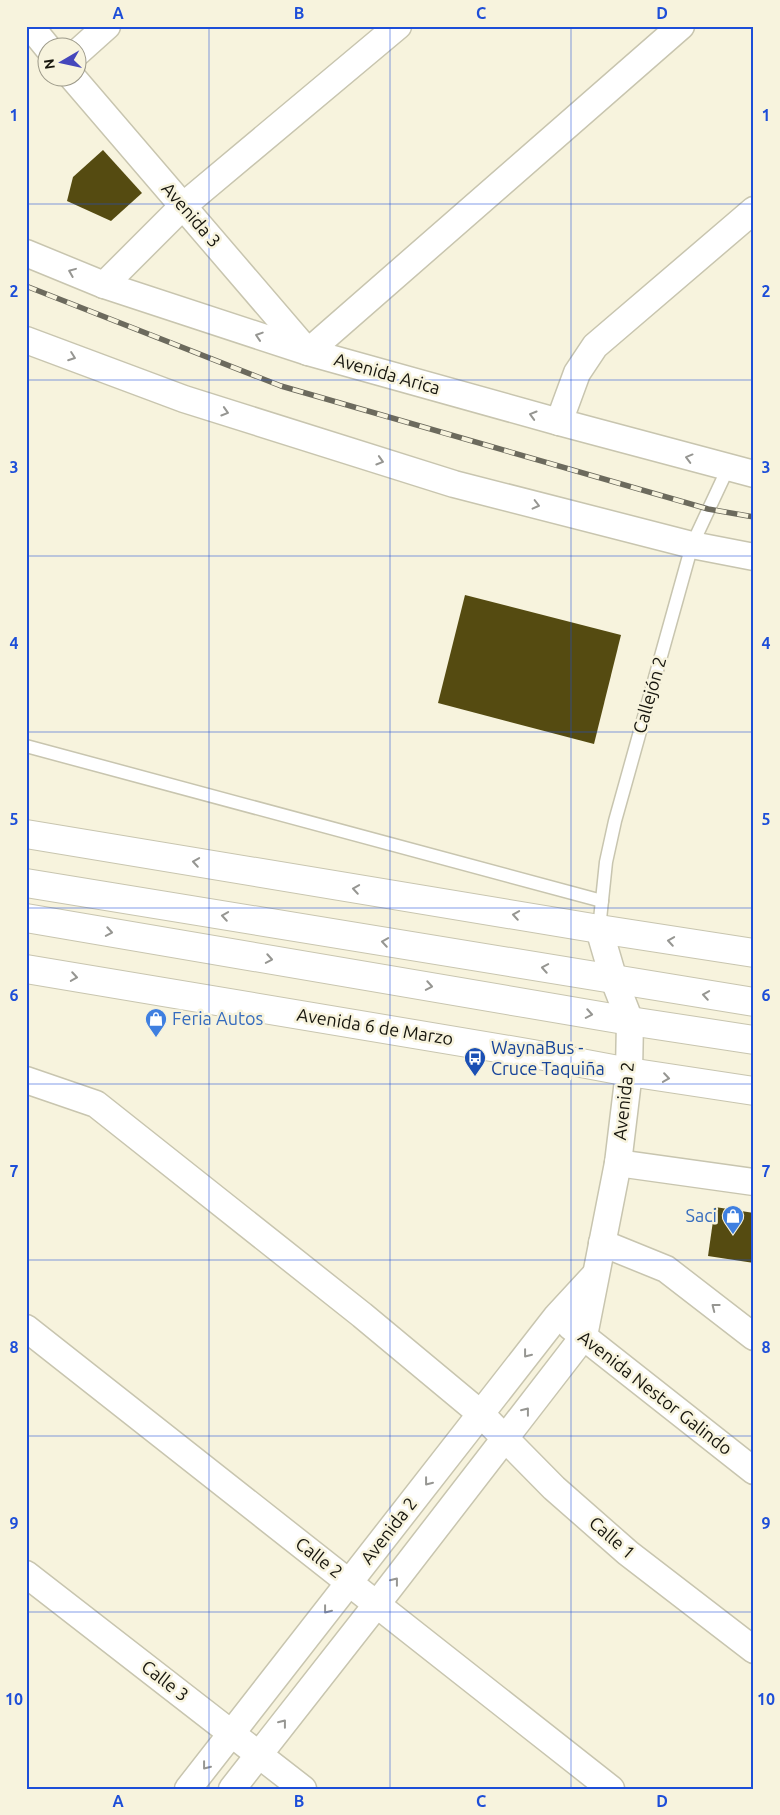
<svg xmlns="http://www.w3.org/2000/svg" width="780" height="1815" font-family="Ubuntu,sans-serif">
  <style>
    .building { fill: #554b11 }
    .lines { fill: none; stroke-linecap: round; stroke-linejoin: round }
    .lane-casing { stroke: #c8c5af; stroke-width: 15 }
    .street-casing { stroke: #c8c5af; stroke-width: 29 }
    .primary-casing { stroke: #c8c5af; stroke-width: 30 }
    .highway-casing { stroke: #c8c5af; stroke-width: 30 }
    .lane { stroke: #fff; stroke-width: 12 }
    .street { stroke: #fff; stroke-width: 26 }
    .primary { stroke: #fff; stroke-width: 28 }
    .highway { stroke: #fff; stroke-width: 28 }
    .rail-casing { stroke: #6c6a5d; stroke-width: 5.5 }
    .rail { stroke: #f7f3dd; stroke-width: 4; stroke-dasharray: 11; stroke-linecap: butt }
    .oneway { stroke: #969692 }
    .grid { fill: none; stroke: #1d4ed8; stroke-width: 1; stroke-opacity: 0.55 }
    .labels { text-anchor: middle; stroke-width: 5; stroke-linejoin: round; paint-order: stroke }
    .street-label { font-size: 18px; fill: #16150d; stroke: #f7f3dd }
    .shop-label { font-size: 18px; fill: #366cbe; stroke: #f7f3dd; text-anchor: start }
    .transit-label { font-size: 18px; fill: #164399; stroke: #f7f3dd; text-anchor: start }
    .neatline { fill: none; stroke: #1d4ed8; stroke-width: 2 }
    .grid-label { font-size: 16px; text-anchor: middle; font-weight: bold; fill: #1d4ed8 }
  </style>
  <rect width="100%" height="100%" fill="#f7f3dd"/>
  <g class="building">
    <path d="M103,150L142,193L111,221L67,201L73,177Z"/>
    <path d="M465,595L621,635L594,744L438,703Z"/>
    <path d="M715,1207L754,1213V1263L708,1256Z"/>
  </g>
  <g class="lines">
    <g class="lane-casing">
      <g id="lane">
        <path d="M26,746L602,901"/>
        <path d="M599,929L606,862L615,821L692,545L728,468"/>
      </g>
    </g>
    <g class="street-casing">
      <g id="street">
        <path d="M30,26L48,48"/>
        <path d="M78,52L107,26"/>
        <path d="M73,78L308,352L681,26"/>
        <path d="M26,253L104,285L308,352L559,422L754,474"/>
        <path d="M104,285L183,206L398,26"/>
        <path d="M26,340L184,399L454,484L692,545L754,557"/>
        <path d="M559,422L577,373L595,346L754,210"/>
        <path d="M26,1080L96,1104L362,1315L481,1414L554,1488L628,1553L754,1650"/>
        <path d="M618,1163L754,1182"/>
        <path d="M602,1243L666,1269L754,1337"/>
        <path d="M570,1326L754,1471"/>
        <path d="M26,1328L611,1789"/>
        <path d="M26,1574L303,1789"/>
        <path d="M188,1789L557,1316L594,1276"/>
        <path d="M232,1789L377,1604L584,1336L618,1163L629,1072L630,1021L614,980L599,929"/>
      </g>
    </g>
    <g class="primary-casing">
      <g id="primary">
        <path d="M26,834L599,929L754,953"/>
        <path d="M26,969L533,1054L629,1072L754,1091"/>
      </g>
    </g>
    <g class="highway-casing">
      <g id="highway">
        <path d="M26,883L754,1002"/>
        <path d="M26,918L630,1021L754,1040"/>
      </g>
    </g>
    <use href="#lane" class="lane"/>
    <use href="#street" class="street"/>
    <use href="#primary" class="primary"/>
    <use href="#highway" class="highway"/>
    <g class="rail-casing">
      <path id="rail" d="M26,286L281,386L708,509L754,517"/>
    </g>
    <use href="#rail" class="rail"/>
  </g>
  <defs><path id="oneway-chevron" d="M-2-3.5L2.5 0L-2 3.5" fill="none" stroke-width="1.6" stroke-linecap="round" stroke-linejoin="round" transform="scale(1.25)"/></defs>
  <g class="oneway">
    <use href="#oneway-chevron" transform="translate(72 272) rotate(-158)"/>
    <use href="#oneway-chevron" transform="translate(259 336) rotate(-162)"/>
    <use href="#oneway-chevron" transform="translate(72 357) rotate(20)"/>
    <use href="#oneway-chevron" transform="translate(225 412) rotate(17)"/>
    <use href="#oneway-chevron" transform="translate(533 415) rotate(-164)"/>
    <use href="#oneway-chevron" transform="translate(689 458) rotate(-165)"/>
    <use href="#oneway-chevron" transform="translate(380 461) rotate(17)"/>
    <use href="#oneway-chevron" transform="translate(536 505) rotate(14)"/>
    <use href="#oneway-chevron" transform="translate(196 862) rotate(-171)"/>
    <use href="#oneway-chevron" transform="translate(356 889) rotate(-171)"/>
    <use href="#oneway-chevron" transform="translate(516 915) rotate(-171)"/>
    <use href="#oneway-chevron" transform="translate(225 916) rotate(-171)"/>
    <use href="#oneway-chevron" transform="translate(109 932) rotate(10)"/>
    <use href="#oneway-chevron" transform="translate(671 941) rotate(-171)"/>
    <use href="#oneway-chevron" transform="translate(385 942) rotate(-171)"/>
    <use href="#oneway-chevron" transform="translate(269 959) rotate(10)"/>
    <use href="#oneway-chevron" transform="translate(545 968) rotate(-170)"/>
    <use href="#oneway-chevron" transform="translate(74 977) rotate(9)"/>
    <use href="#oneway-chevron" transform="translate(429 986) rotate(10)"/>
    <use href="#oneway-chevron" transform="translate(706 995) rotate(-171)"/>
    <use href="#oneway-chevron" transform="translate(589 1014) rotate(10)"/>
    <use href="#oneway-chevron" transform="translate(666 1078) rotate(8)"/>
    <use href="#oneway-chevron" transform="translate(715 1307) rotate(-142)"/>
    <use href="#oneway-chevron" transform="translate(527 1354) rotate(128)"/>
    <use href="#oneway-chevron" transform="translate(526 1411) rotate(-52)"/>
    <use href="#oneway-chevron" transform="translate(428 1482) rotate(128)"/>
    <use href="#oneway-chevron" transform="translate(395 1581) rotate(-52)"/>
    <use href="#oneway-chevron" transform="translate(327 1610) rotate(128)"/>
    <use href="#oneway-chevron" transform="translate(283 1723) rotate(-52)"/>
    <use href="#oneway-chevron" transform="translate(206 1766) rotate(128)"/>
  </g>
  <path class="grid" d="M209,26V1789M390,26V1789M571,26V1789M26,204H754M26,380H754M26,556H754M26,732H754M26,908H754M26,1084H754M26,1260H754M26,1436H754M26,1612H754"/>
  <defs>
    <g id="shop-pin" transform="scale(1.125)"><path d="M0 17L-7.5 6A9.5 9.5 0 1 1 7.5 6Z" fill="#3f7fe0" stroke="#f7f3dd"/><path d="M-5-2.5h2.3a2.7 3.5 0 0 1 5.4 0H5L5.5 6h-11ZM-1.5-2.5h3a1.5 2.3 0 0 0-3 0Z" fill="#fff"/></g>
    <g id="bus-pin" transform="scale(1.125)"><path d="M0 17L-7.5 6A9.5 9.5 0 1 1 7.5 6Z" fill="#1a4fb4" stroke="#f7f3dd"/><path d="M-5-6H5V4H4V6H2V4H-2V6H-4V4H-5ZM-3.5-4V0h7V-4ZM-3.5 1.2v1.5H-2V1.2ZM2 1.2v1.5H3.5V1.2Z" fill="#fff"/></g>
  </defs>
  <g fill-rule="evenodd">
    <use href="#shop-pin" x="156" y="1019"/>
    <use href="#bus-pin" x="475" y="1058"/>
    <use href="#shop-pin" x="733" y="1216"/>
  </g>
  <g class="labels">
    <g class="street-label">
      <text transform="translate(191 215) rotate(49)" y="6">Avenida 3</text>
      <text transform="translate(387 374) rotate(16)" y="6">Avenida Arica</text>
      <text transform="translate(650 695) rotate(-74)" y="6">Callejón 2</text>
      <text transform="translate(375 1027) rotate(9)" y="6">Avenida 6 de Marzo</text>
      <text transform="translate(624 1101) rotate(-84)" y="6">Avenida 2</text>
      <text transform="translate(655 1393) rotate(38)" y="6">Avenida Nestor Galindo</text>
      <text transform="translate(389 1531) rotate(-52)" y="6">Avenida 2</text>
      <text transform="translate(612 1538) rotate(41)" y="6">Calle 1</text>
      <text transform="translate(319 1558) rotate(38)" y="6">Calle 2</text>
      <text transform="translate(165 1681) rotate(38)" y="6">Calle 3</text>
    </g>
    <g class="shop-label">
      <text x="172" y="1025">Feria Autos</text>
      <text x="717" y="1222" text-anchor="end">Saci</text>
    </g>
    <g class="transit-label">
      <text x="491" y="1054">WaynaBus -<tspan x="491" dy="21">Cruce Taquiña</tspan></text>
    </g>
  </g>
  <rect width="780" height="1815" fill="none" stroke="#f7f3dd" stroke-width="55"/>
  <g transform="translate(62 62) rotate(261)"><circle r="24" fill="#f7f3dd" stroke="#9d9a8a"/>
  <path d="M0-4L9 19L0 12L-9 19Z" fill="#4547bc"/>
  <text y="-8" font-size="14" font-weight="bold" text-anchor="middle" fill="#16150d">N</text>
  </g>
  <rect x="28" y="28" width="724" height="1760" class="neatline"/>
  <g class="grid-label">
    <text x="118" y="19">A</text>
    <text x="299" y="19">B</text>
    <text x="481" y="19">C</text>
    <text x="662" y="19">D</text>
    <text x="14" y="121">1</text>
    <text x="766" y="121">1</text>
    <text x="14" y="297">2</text>
    <text x="766" y="297">2</text>
    <text x="14" y="473">3</text>
    <text x="766" y="473">3</text>
    <text x="14" y="649">4</text>
    <text x="766" y="649">4</text>
    <text x="14" y="825">5</text>
    <text x="766" y="825">5</text>
    <text x="14" y="1001">6</text>
    <text x="766" y="1001">6</text>
    <text x="14" y="1177">7</text>
    <text x="766" y="1177">7</text>
    <text x="14" y="1353">8</text>
    <text x="766" y="1353">8</text>
    <text x="14" y="1529">9</text>
    <text x="766" y="1529">9</text>
    <text x="14" y="1705">10</text>
    <text x="766" y="1705">10</text>
    <text x="118" y="1807">A</text>
    <text x="299" y="1807">B</text>
    <text x="481" y="1807">C</text>
    <text x="662" y="1807">D</text>
  </g>
</svg>
